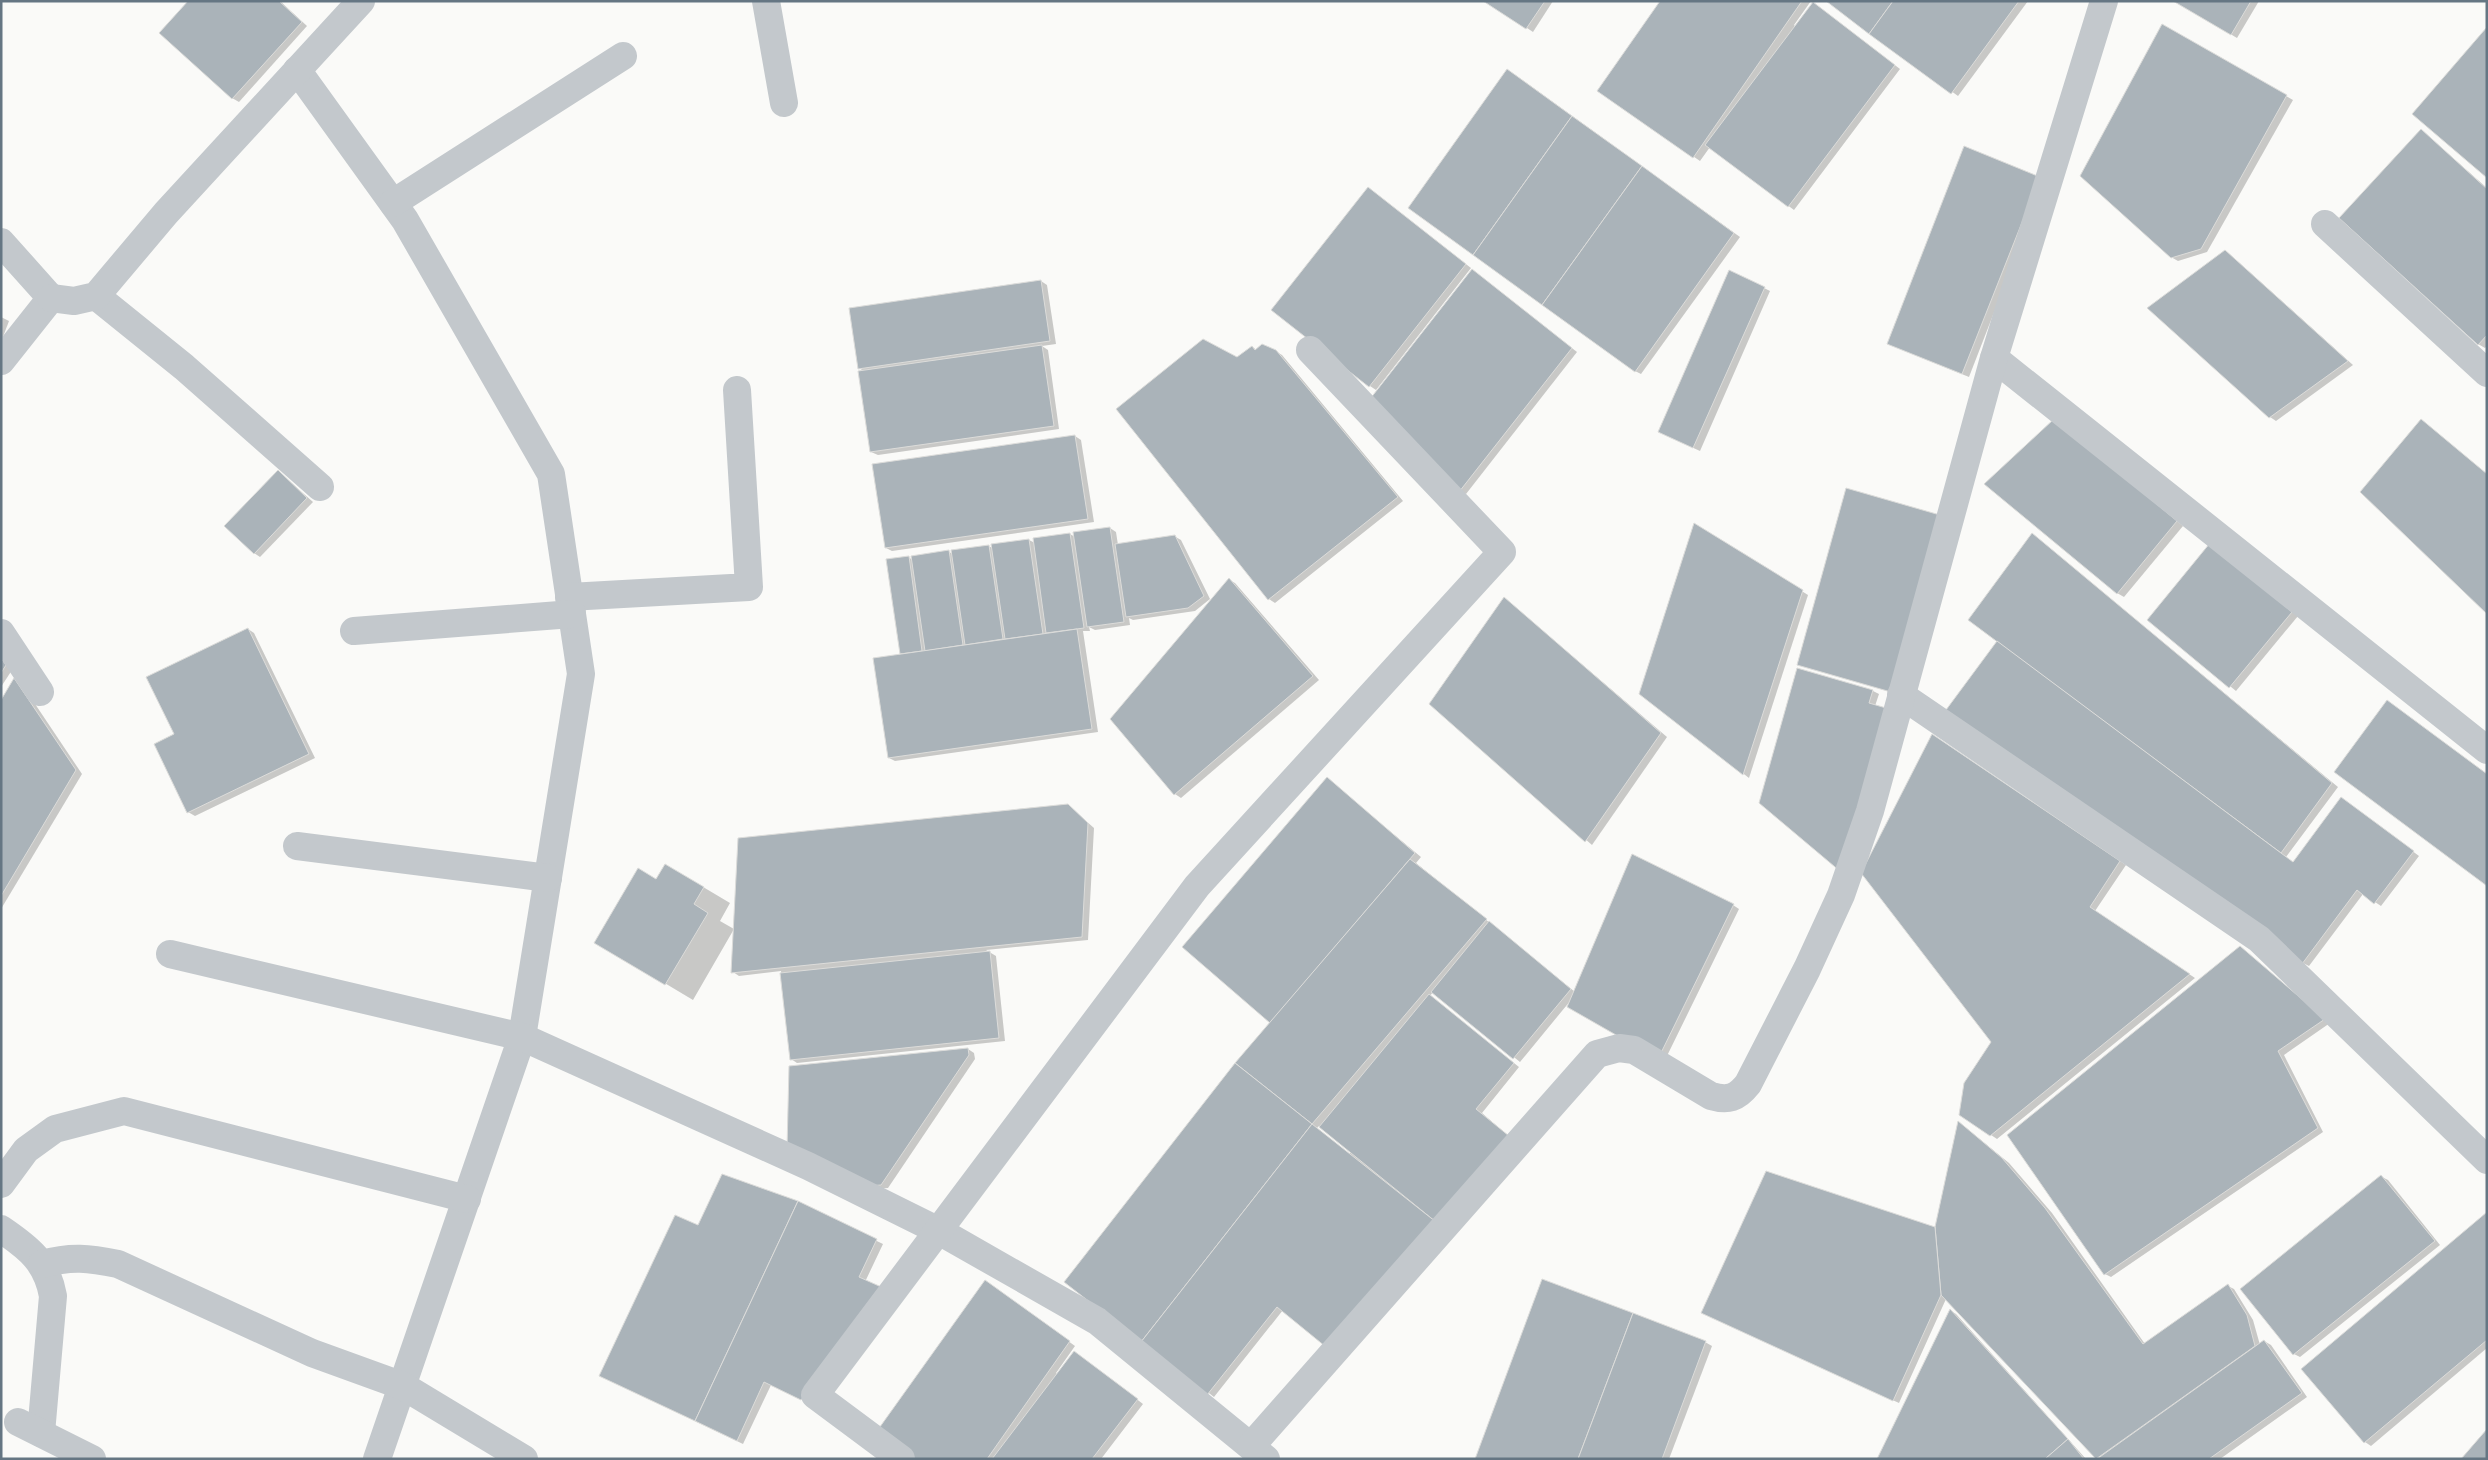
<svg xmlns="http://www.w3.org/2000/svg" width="2488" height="1460" font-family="Jost,sans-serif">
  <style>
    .shadow { fill: #0003; fill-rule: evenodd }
    .building { fill: #aab3b9; stroke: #dcdcda }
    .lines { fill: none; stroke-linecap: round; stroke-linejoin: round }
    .minor { stroke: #c3c8cc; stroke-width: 28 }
  </style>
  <rect width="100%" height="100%" fill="#fafaf8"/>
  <g class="shadow">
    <path d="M189,1H280L307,26L239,102L232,98Z"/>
    <path d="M1486,1H1553L1533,32Z"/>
    <path d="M1661,1H1811L1794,25L1796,27L1819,7L1900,69L1794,210L1710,147L1700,161L1598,91Z"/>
    <path d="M1828,1H2028L1958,96Z"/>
    <path d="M2175,1H2259L2237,38Z"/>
    <path d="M2162,26L2293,100L2207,252L2178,261L2171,257Z"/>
    <path d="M1514,74L1740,237L1641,374L1635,371Z"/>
    <path d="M2421,130L2487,188V346L2485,348L2478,344Z"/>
    <path d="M2045,181L1969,377L1888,344Z"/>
    <path d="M1368,188L1471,268L1376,390L1370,386Z"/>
    <path d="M2226,251L2353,365L2276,421L2270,417Z"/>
    <path d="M1479,275L1577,352L1466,494L1460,491Z"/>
    <path d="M1041,281L1047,285L1056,344L1042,346L1048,350L1059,429L878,455L871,452L865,372L859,368Z"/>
    <path d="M1764,288L1770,291L1700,451L1665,435Z"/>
    <path d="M1,317L9,321L1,342Z"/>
    <path d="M1252,347L1257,350L1275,351L1282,355L1403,501L1275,603L1269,599L1118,409L1237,359Z"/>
    <path d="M2060,424L2183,526L2124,597L2117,593Z"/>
    <path d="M1075,436L1081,440L1094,522L892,551L886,548Z"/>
    <path d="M278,471L313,502L260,557L254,553Z"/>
    <path d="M1940,516L1898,694L1799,665Z"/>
    <path d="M1695,524L1808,595L1749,778L1640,693Z"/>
    <path d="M1110,528L1116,532L1118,545L1174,536L1181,540L1210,599L1195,611L1133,620L1129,618L1130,625L1095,630L1089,627L1090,631H1083L1098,732L895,761L889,758L902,656L888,560L908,557L913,560L949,552L953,554L1029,540L1035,543L1070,534L1075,537Z"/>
    <path d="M2032,534L2338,787L2286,857L2293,863L2347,802L2419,856L2381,906L2363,894L2309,966L2303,963L1999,641Z"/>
    <path d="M2217,549L2298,616L2236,691L2149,620Z"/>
    <path d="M1229,580L1235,583L1319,680L1181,798L1175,794Z"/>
    <path d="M1504,598L1667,737L1592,845L1431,704Z"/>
    <path d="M248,629L254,633L315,758L195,816L188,812L155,744L176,734Z"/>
    <path d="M1,654L12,670L1,687Z"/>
    <path d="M15,679L21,683L82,774L1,909V702Z"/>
    <path d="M1873,691L1879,694L1875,706L1761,802Z"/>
    <path d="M1938,740L2126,865L2095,911L2195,978L1997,1139L1991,1135L1993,1042Z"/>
    <path d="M1327,779L1421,857L1416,863L1575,992L1733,905L1739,909L1664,1062L1571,1000L1520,1062L1433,992L1430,996L1519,1067L1482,1113L1514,1141L1333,1350L1283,1310L1214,1397L1066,1282L1272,1023ZM1319,1126L1351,1152L1349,1154L1317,1128Z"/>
    <path d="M1068,805L1094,828L1088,940L986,950L996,956L1005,1041L797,1063L791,1059L781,971L739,976L733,972Z"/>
    <path d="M657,880L693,881L730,903L720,921L734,929L693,1000L596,942Z"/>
    <path d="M2240,947L2330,1023L2284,1055L2323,1132L2111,1277L2105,1274Z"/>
    <path d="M968,1049L974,1053L975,1059L888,1188L874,1189Z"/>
    <path d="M1965,1127L2009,1163L2052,1213L2145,1344L2228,1286L2234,1289L2253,1320L2260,1345L2264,1341L2271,1345L2307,1397L2220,1459H2097L1946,1299L1899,1403L1709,1316L1936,1228Z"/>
    <path d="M2382,1177L2388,1180L2440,1245L2300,1357L2294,1354Z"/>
    <path d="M798,1203L883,1244L808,1402L771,1385L743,1444L607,1379L699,1227Z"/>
    <path d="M2487,1213V1348L2371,1446L2365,1442Z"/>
    <path d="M991,1285L1075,1346L1056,1373L1057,1375L1075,1352L1143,1404L1101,1459H917Z"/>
    <path d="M1951,1311L1956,1314L2086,1459H1878Z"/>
    <path d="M1705,1342L1712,1346L1669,1459H1476Z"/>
  </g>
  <g class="building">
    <path d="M188,1H279L302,22L232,99L159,33Z"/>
    <path d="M1483,1H1545L1526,29Z"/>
    <path d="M1660,1H1802L1693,158L1597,91Z"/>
    <path d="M1826,1H1893L1869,34Z"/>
    <path d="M1893,1H2019L1951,94L1869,34Z"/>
    <path d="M2173,1H2251L2231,35Z"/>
    <path d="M1813,2L1895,65L1788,207L1705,145Z"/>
    <path d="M2162,24L2287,95L2201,249L2171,258L2080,176Z"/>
    <path d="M2487,27V178L2412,114Z"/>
    <path d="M1507,69L1572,116L1473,255L1408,208Z"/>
    <path d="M1572,116L1642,166L1542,305L1473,255Z"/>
    <path d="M2421,129L2487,189V335L2478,345L2339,218Z"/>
    <path d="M1964,146L2040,177L1962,374L1887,344Z"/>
    <path d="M1642,166L1734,233L1635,372L1542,305Z"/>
    <path d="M1368,187L1466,264L1369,387L1271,310Z"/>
    <path d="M2225,250L2348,361L2269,418L2147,308Z"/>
    <path d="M1472,269L1572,348L1459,492L1370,399Z"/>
    <path d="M1729,270L1765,287L1693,448L1658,432Z"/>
    <path d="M1041,280L1050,341L858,369L849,308Z"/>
    <path d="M1203,339L1237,357L1252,346L1255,350L1262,344L1276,350L1398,497L1268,600L1116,409Z"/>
    <path d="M1042,345L1054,426L870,452L858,371Z"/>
    <path d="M2054,419L2177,521L2117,594L1984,484Z"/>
    <path d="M2421,419L2487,474V614L2360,492Z"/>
    <path d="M1075,435L1088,519L885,548L872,464Z"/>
    <path d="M278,470L307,498L254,554L224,526Z"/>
    <path d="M1846,488L1940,515L1891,692L1797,665Z"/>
    <path d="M1694,523L1803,590L1743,775L1639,694Z"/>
    <path d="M1110,527L1124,622L1087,627L1073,532Z"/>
    <path d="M1070,533L1084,628L1046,633L1033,538Z"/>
    <path d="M2032,533L2332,783L2281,853L1968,620Z"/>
    <path d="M1175,535L1204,596L1188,608L1126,617L1115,544Z"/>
    <path d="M1029,539L1043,634L1005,639L991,544Z"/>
    <path d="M2210,543L2292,612L2229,688L2147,620Z"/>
    <path d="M989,545L1003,639L965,645L951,550Z"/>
    <path d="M949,550L963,645L925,651L911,556Z"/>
    <path d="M909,556L922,651L900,654L886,559Z"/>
    <path d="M1229,578L1313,676L1174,795L1110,719Z"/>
    <path d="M1504,597L1661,733L1585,842L1429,704Z"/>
    <path d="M248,628L309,754L187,813L154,744L174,734L146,677Z"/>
    <path d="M1077,629L1092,729L888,758L873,658Z"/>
    <path d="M1997,641L2293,862L2341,797L2414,851L2374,904L2357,890L2302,964L1943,714Z"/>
    <path d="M1,658L6,665L1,673Z"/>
    <path d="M1797,668L1873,690L1869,703L1886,708L1841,872L1759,803Z"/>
    <path d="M14,678L76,770L1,896V700Z"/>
    <path d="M2387,700L2487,774V886L2334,772Z"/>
    <path d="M1932,734L2120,861L2090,907L2190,974L1990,1136L1959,1115L1964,1083L1991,1042L1861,873Z"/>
    <path d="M1327,777L1415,853L1270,1023L1182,947Z"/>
    <path d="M1068,804L1088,823L1082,937L731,973L738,838Z"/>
    <path d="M1632,854L1734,904L1658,1059L1567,1007Z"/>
    <path d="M1410,859L1487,919L1312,1124L1235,1063Z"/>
    <path d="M665,864L704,887L694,904L708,913L665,985L594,943L638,868L656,879Z"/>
    <path d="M1489,921L1571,989L1513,1059L1431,992Z"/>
    <path d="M2240,946L2325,1019L2278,1051L2318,1128L2104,1275L2007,1135Z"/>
    <path d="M990,951L999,1038L790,1060L780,973Z"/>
    <path d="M1429,994L1514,1063L1476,1109L1509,1136L1436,1222L1319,1127Z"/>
    <path d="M968,1048L969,1055L881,1185L867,1186L787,1149L789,1066Z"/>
    <path d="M1235,1063L1312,1124L1141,1342L1064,1282Z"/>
    <path d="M1958,1121L2002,1158L2045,1208L2143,1344L2228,1284L2247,1315L2255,1346L2096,1459L1941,1295L1935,1227Z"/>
    <path d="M1312,1124L1436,1222L1326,1347L1277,1307L1207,1395L1141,1342Z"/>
    <path d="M1766,1171L1935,1227L1941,1295L1893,1401L1701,1313Z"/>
    <path d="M722,1174L798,1201L695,1421L599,1376L675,1215L698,1225Z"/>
    <path d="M2381,1175L2435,1241L2293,1355L2240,1289Z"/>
    <path d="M798,1201L877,1239L859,1277L888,1290L801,1400L764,1382L737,1441L695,1421Z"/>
    <path d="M2487,1212V1340L2364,1443L2301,1369Z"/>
    <path d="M1542,1279L1633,1313L1578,1459H1475Z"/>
    <path d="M985,1280L1070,1341L987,1459H915L877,1431Z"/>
    <path d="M1950,1309L2068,1439L2045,1459H1877Z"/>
    <path d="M1633,1313L1706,1341L1662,1459H1578Z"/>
    <path d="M2264,1340L2302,1393L2209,1459H2097Z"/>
    <path d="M1074,1351L1138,1399L1092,1459H992Z"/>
    <path d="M2487,1429V1459H2461Z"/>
    <path d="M2068,1439L2084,1459H2045Z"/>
  </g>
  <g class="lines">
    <g class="minor">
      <path d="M766,1L784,103"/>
      <path d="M297,70L405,220L551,474L581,674L522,1037L377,1459"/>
      <path d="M393,203L623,56"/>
      <path d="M2325,224L2487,373"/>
      <path d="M1,242L51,298L1,361"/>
      <path d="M96,296L184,367L320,487"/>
      <path d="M51,298L74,301L96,296L166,213L361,1"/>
      <path d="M1994,358L2487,750"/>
      <path d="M569,597L749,587L737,390"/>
      <path d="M354,631L572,614"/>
      <path d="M1,633L40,692"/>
      <path d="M1901,695L2259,939L2487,1160"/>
      <path d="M297,846L548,878"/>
      <path d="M170,954L522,1037L808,1166L939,1231L1097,1321L1266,1459"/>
      <path d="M1,1184L26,1150L55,1129L124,1111L467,1199"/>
      <path d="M1,1229C29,1248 47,1262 53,1296L41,1433"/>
      <path d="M42,1264C71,1256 89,1258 118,1264L312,1353L403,1386L524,1459"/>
      <path d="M18,1422L92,1459"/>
      <path d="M1251,1446L1597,1054L1619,1048L1634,1050L1711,1096C1728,1101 1737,1098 1748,1084L1807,969L1841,895L1870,811L1994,358L2104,1"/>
      <path d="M901,1459L815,1395L1197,886L1502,552L1310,350"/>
    </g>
  </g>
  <rect width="2488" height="1460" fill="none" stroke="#657683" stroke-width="5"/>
</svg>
